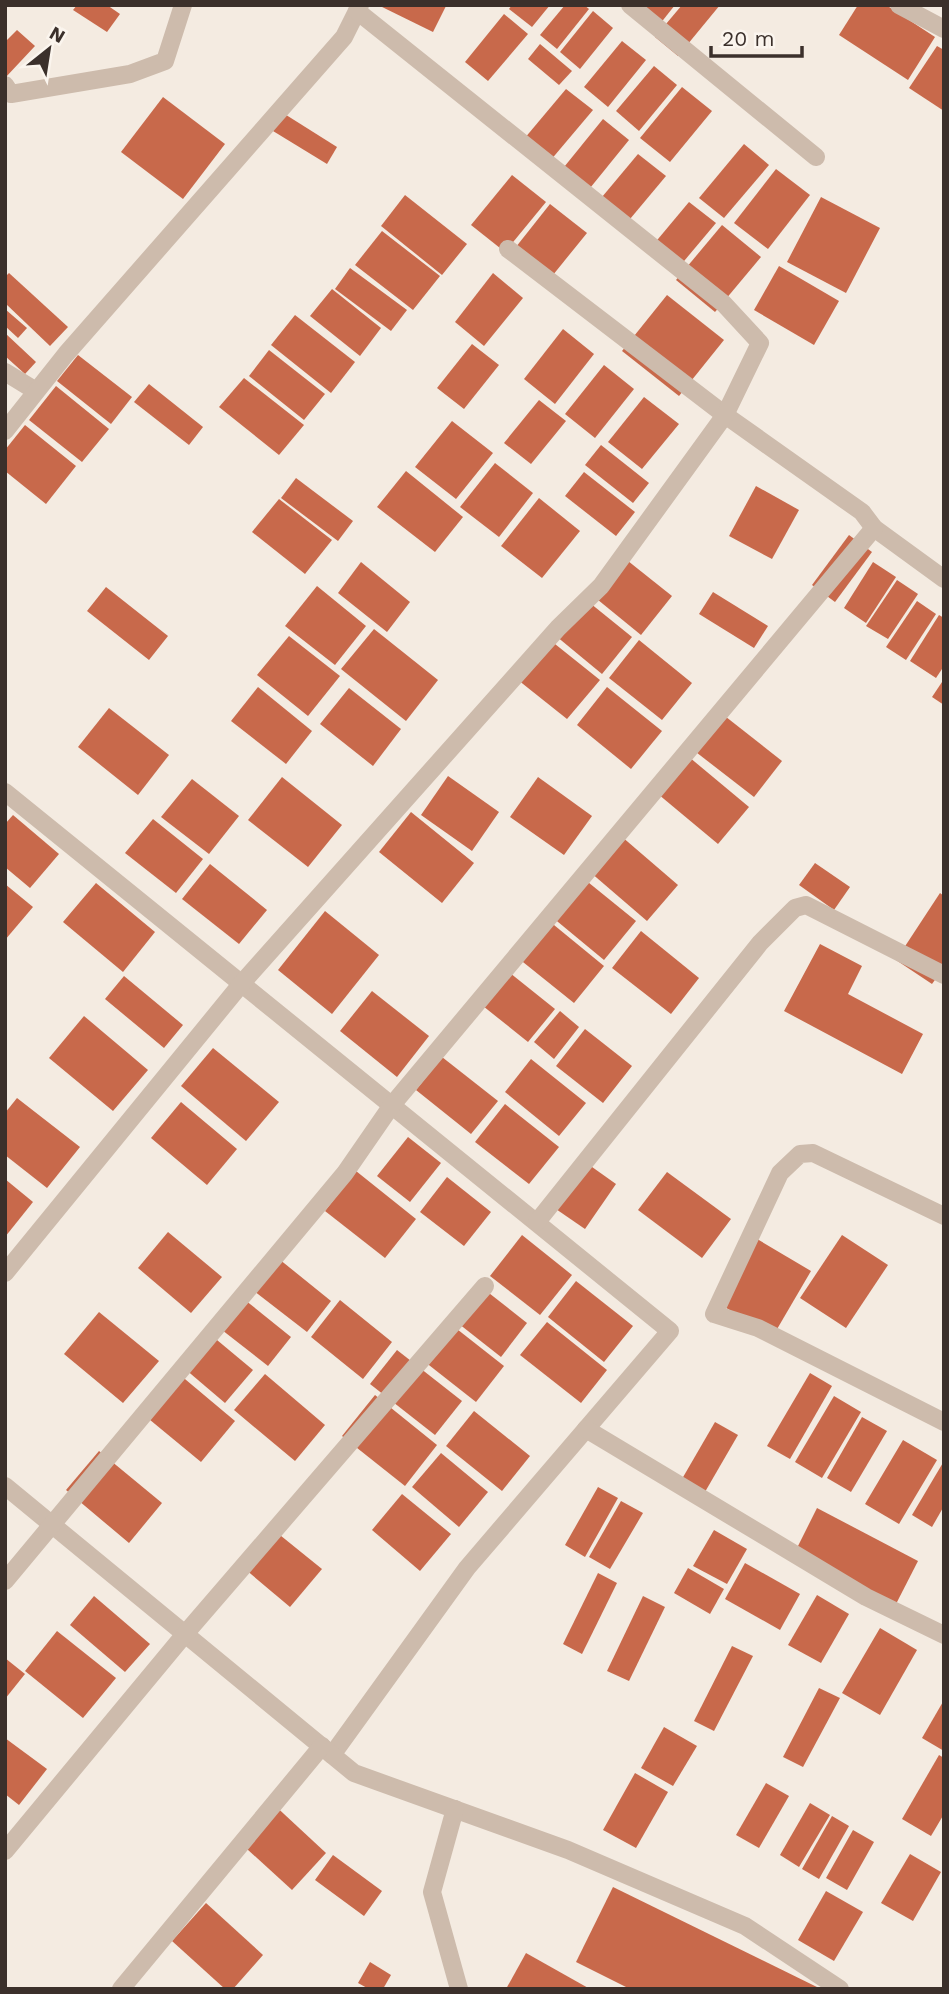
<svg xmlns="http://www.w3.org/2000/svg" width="949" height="1994" font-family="'Work Sans',sans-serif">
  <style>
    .building { fill: #c8694b }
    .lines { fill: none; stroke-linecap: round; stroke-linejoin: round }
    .minor { stroke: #cdbbac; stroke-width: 18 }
  </style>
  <rect width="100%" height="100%" fill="#f4ebe1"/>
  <g class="building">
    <path d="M77,5H107L120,14L107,32L73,10Z"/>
    <path d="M378,5H444L446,6L433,32Z"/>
    <path d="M512,5H550L532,27L509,9Z"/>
    <path d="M565,5H584L589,9L557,49L540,35Z"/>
    <path d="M638,5H675L652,34Z"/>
    <path d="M682,5H720L678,56L655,37Z"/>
    <path d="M858,5H886L935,37L908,80L839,35Z"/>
    <path d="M593,11L613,28L580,69L560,52Z"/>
    <path d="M504,14L528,34L488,81L465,62Z"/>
    <path d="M17,30L35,46L5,78V42Z"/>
    <path d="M622,41L646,60L608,107L584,87Z"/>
    <path d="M540,44L572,71L559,85L528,59Z"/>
    <path d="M937,46L944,50V111L909,88Z"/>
    <path d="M654,66L677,85L639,131L616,111Z"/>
    <path d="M682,87L712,111L670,162L640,138Z"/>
    <path d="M566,89L593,110L550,161L524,139Z"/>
    <path d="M163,97L225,144L183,199L121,152Z"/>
    <path d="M283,113L337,147L327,164L273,131Z"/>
    <path d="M603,119L629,140L586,193L560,172Z"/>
    <path d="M744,144L769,165L724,218L699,198Z"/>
    <path d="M638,154L666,176L625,225L597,203Z"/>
    <path d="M776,169L810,195L768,249L734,223Z"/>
    <path d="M512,175L546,202L505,252L471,225Z"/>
    <path d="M405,195L467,244L442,275L381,226Z"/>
    <path d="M821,197L880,228L846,293L787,262Z"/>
    <path d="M689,202L716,223L674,273L648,251Z"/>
    <path d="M550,204L587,233L544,286L508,257Z"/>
    <path d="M722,225L761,257L715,312L676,280Z"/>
    <path d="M382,231L440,276L413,310L355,265Z"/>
    <path d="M779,266L839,301L814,345L754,310Z"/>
    <path d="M350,268L407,310L391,331L335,289Z"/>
    <path d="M9,273L68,327L50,346L5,303V277Z"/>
    <path d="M493,273L523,298L484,346L455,322Z"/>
    <path d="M332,289L381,328L360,356L310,316Z"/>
    <path d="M667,295L724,340L679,396L622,351Z"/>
    <path d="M5,309L27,328L18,338L5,326Z"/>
    <path d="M295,315L355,362L331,393L271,345Z"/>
    <path d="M563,329L594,354L555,404L524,379Z"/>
    <path d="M5,333L36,362L25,374L5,356Z"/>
    <path d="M472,344L499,365L464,409L437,388Z"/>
    <path d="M269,350L325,394L304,420L249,376Z"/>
    <path d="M78,355L132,397L111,424L57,381Z"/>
    <path d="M604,365L634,389L595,438L565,414Z"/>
    <path d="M244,378L304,425L279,455L219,407Z"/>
    <path d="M149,384L203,427L189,445L134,402Z"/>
    <path d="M56,386L109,429L82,462L29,420Z"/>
    <path d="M644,397L679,424L642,469L608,442Z"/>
    <path d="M539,400L566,421L531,464L504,443Z"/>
    <path d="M452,421L493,453L456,499L415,467Z"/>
    <path d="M25,425L76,466L46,504L5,471V450Z"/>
    <path d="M601,445L649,483L633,503L585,465Z"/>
    <path d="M495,463L533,493L499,537L460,507Z"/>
    <path d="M406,471L463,517L435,552L377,507Z"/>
    <path d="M584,472L635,512L616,536L565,496Z"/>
    <path d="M296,478L353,521L338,541L281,498Z"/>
    <path d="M756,486L799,510L772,559L729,536Z"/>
    <path d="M539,498L580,531L542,578L501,546Z"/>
    <path d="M279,499L332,540L305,574L252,532Z"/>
    <path d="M849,535L872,552L835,602L812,585Z"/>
    <path d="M623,557L672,596L641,635L592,595Z"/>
    <path d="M361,562L410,602L387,632L338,593Z"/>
    <path d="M873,562L896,577L866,623L844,608Z"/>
    <path d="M897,580L918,594L888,639L866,626Z"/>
    <path d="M317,586L366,626L335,665L285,626Z"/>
    <path d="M106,587L168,636L149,660L87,611Z"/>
    <path d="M713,592L768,626L754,648L699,614Z"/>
    <path d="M585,599L632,637L602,674L556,636Z"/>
    <path d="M917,601L936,614L906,660L886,647Z"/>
    <path d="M939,615L944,618V666L936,678L910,661Z"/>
    <path d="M374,629L438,680L406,721L341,669Z"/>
    <path d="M289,636L340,676L308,716L257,675Z"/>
    <path d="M545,636L600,680L567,719L513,676Z"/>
    <path d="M639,640L692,683L662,720L609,678Z"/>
    <path d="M944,679V705L932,697Z"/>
    <path d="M258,687L312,731L286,764L231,721Z"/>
    <path d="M607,687L662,731L631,769L577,725Z"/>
    <path d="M349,688L401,729L373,766L320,724Z"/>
    <path d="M109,708L169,755L138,795L78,747Z"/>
    <path d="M721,713L782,761L754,797L692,749Z"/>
    <path d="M689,757L749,807L718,844L658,794Z"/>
    <path d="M448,776L499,812L472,851L421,815Z"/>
    <path d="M282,777L342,825L308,867L248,820Z"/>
    <path d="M538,777L592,816L564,855L510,817Z"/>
    <path d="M192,779L239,816L209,854L161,817Z"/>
    <path d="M411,812L474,863L442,903L379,852Z"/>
    <path d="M13,815L59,854L30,888L5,867V824Z"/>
    <path d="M153,819L203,859L176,893L125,853Z"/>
    <path d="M621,836L678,885L647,921L590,872Z"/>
    <path d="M815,863L850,887L834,910L799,885Z"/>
    <path d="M210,864L267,910L239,944L182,899Z"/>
    <path d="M578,874L636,921L604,960L546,912Z"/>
    <path d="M96,883L155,932L123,972L63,922Z"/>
    <path d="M5,884L33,907L5,940Z"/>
    <path d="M940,893L944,896V967L932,984L896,960Z"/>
    <path d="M325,911L379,955L332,1014L278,970Z"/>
    <path d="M543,916L604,966L574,1003L513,954Z"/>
    <path d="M641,931L699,978L671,1014L612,968Z"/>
    <path d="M820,944L862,966L848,994L923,1034L902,1074L784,1011Z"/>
    <path d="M510,973L555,1009L528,1042L483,1006Z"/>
    <path d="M124,976L183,1025L164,1048L105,999Z"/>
    <path d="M372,991L429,1036L397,1077L340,1031Z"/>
    <path d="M560,1011L579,1027L554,1059L534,1042Z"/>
    <path d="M84,1016L148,1070L113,1111L49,1058Z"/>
    <path d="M585,1029L632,1066L603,1103L556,1066Z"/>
    <path d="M213,1048L279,1102L246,1141L181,1086Z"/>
    <path d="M442,1057L498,1101L471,1134L416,1090Z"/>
    <path d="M531,1059L586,1103L559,1136L505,1092Z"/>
    <path d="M17,1098L80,1147L47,1188L5,1155V1113Z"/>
    <path d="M181,1102L237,1149L207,1185L151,1138Z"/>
    <path d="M505,1104L559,1147L529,1184L475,1142Z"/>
    <path d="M408,1137L441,1163L410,1202L377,1176Z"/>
    <path d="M585,1162L616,1184L585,1229L553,1207Z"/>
    <path d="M356,1171L416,1219L385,1258L325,1211Z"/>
    <path d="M667,1172L731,1219L702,1258L638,1210Z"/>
    <path d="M447,1177L491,1212L464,1246L420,1212Z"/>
    <path d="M5,1179L33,1202L5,1237Z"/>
    <path d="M168,1232L222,1277L191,1313L138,1268Z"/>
    <path d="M522,1235L572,1275L540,1315L490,1276Z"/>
    <path d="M842,1235L888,1265L846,1328L800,1298Z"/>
    <path d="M752,1236L811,1271L773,1336L723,1306Z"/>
    <path d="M279,1259L331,1301L307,1332L254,1291Z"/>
    <path d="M576,1281L633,1326L604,1362L548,1317Z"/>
    <path d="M480,1286L527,1323L501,1357L454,1320Z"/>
    <path d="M245,1300L291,1337L268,1366L222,1330Z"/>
    <path d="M340,1300L392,1342L363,1379L311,1337Z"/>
    <path d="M99,1312L159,1361L123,1403L64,1354Z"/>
    <path d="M448,1322L504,1366L476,1402L420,1358Z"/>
    <path d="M547,1322L607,1370L581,1403L520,1355Z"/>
    <path d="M205,1330L253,1370L225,1403L178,1363Z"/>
    <path d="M397,1350L462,1401L435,1435L370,1384Z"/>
    <path d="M173,1369L235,1421L201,1462L138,1410Z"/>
    <path d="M810,1373L832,1386L790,1459L767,1446Z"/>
    <path d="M265,1374L325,1425L295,1461L234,1410Z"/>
    <path d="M375,1395L437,1445L405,1486L342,1436Z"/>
    <path d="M834,1396L861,1412L822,1478L795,1462Z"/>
    <path d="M474,1411L530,1456L502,1491L446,1446Z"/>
    <path d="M862,1417L887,1431L851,1492L827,1478Z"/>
    <path d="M715,1422L738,1435L698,1504L675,1491Z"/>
    <path d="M903,1440L937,1460L899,1524L865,1504Z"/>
    <path d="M99,1451L162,1503L129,1543L66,1490Z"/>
    <path d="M441,1453L488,1492L459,1527L412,1487Z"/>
    <path d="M944,1461V1506L932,1527L912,1515Z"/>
    <path d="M598,1487L618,1498L585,1557L565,1545Z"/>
    <path d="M402,1494L451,1534L420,1571L372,1530Z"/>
    <path d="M621,1501L643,1513L610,1569L589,1557Z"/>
    <path d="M817,1508L918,1561L896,1604L795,1552Z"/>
    <path d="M270,1527L322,1569L290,1607L239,1564Z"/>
    <path d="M714,1530L747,1549L727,1584L693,1566Z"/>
    <path d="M745,1563L800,1594L780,1630L725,1599Z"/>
    <path d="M688,1568L724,1589L710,1614L674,1593Z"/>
    <path d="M598,1573L617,1583L582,1654L563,1644Z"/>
    <path d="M817,1595L849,1614L821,1663L788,1645Z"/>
    <path d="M94,1596L150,1644L125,1672L70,1625Z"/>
    <path d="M643,1596L665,1607L629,1681L607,1671Z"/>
    <path d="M880,1628L917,1650L880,1715L842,1693Z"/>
    <path d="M57,1631L116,1678L83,1718L25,1671Z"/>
    <path d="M732,1646L753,1656L714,1731L694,1721Z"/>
    <path d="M5,1658L25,1674L5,1699Z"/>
    <path d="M819,1688L840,1698L803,1767L783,1757Z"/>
    <path d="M944,1700V1751L922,1738Z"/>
    <path d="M664,1727L697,1746L673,1786L641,1768Z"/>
    <path d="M5,1738L47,1769L19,1805L5,1794Z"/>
    <path d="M939,1755L944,1758V1814L931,1836L902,1819Z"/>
    <path d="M635,1773L668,1792L636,1848L603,1830Z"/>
    <path d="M766,1783L789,1796L759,1848L736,1835Z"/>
    <path d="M270,1801L326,1853L292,1890L235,1838Z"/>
    <path d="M810,1803L830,1815L799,1867L780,1855Z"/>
    <path d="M832,1816L849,1826L819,1879L802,1869Z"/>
    <path d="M853,1830L874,1842L847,1890L826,1878Z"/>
    <path d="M910,1854L941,1872L913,1921L881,1903Z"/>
    <path d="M333,1855L382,1891L364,1916L315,1880Z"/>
    <path d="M613,1887L821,1989H630L576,1962Z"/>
    <path d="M826,1891L863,1912L834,1961L798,1940Z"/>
    <path d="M206,1903L263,1955L233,1989H225L172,1941Z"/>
    <path d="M526,1953L590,1989H506Z"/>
    <path d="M370,1962L391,1975L383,1989H369L358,1983Z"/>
  </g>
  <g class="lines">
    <g class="minor">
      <path d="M630,5L816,157"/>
      <path d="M899,5L944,29"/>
      <path d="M5,85L11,94L130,74L165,61L183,5"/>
      <path d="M508,249L725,415L862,512L874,528L944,579"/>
      <path d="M5,372L36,391"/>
      <path d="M5,431L66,354L344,37L360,5"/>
      <path d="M5,792L670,1331L467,1568L332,1755"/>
      <path d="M944,1216L813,1153L800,1154L780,1173L714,1314L758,1328L944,1422"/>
      <path d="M537,1222L760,943L795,908L806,905L944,975"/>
      <path d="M5,1273L242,983L558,628L601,586L725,415L760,343L724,304L357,11"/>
      <path d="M586,1429L866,1597L944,1635"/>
      <path d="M5,1486L354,1773L568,1850L745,1926L840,1989"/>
      <path d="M5,1581L345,1173L392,1105L874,528"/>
      <path d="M455,1809L432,1892L459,1989"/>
      <path d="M5,1851L185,1634L485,1286"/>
      <path d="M121,1989L322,1746"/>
    </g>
  </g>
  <rect width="949" height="1994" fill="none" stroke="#3b302b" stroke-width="14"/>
  <g transform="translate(49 49) rotate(30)" stroke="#fbf5ee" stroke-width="5" paint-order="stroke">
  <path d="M0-5L12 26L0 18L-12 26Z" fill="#3b302b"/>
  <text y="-10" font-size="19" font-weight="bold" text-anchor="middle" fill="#3b302b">N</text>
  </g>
  <path d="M711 46v10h91v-10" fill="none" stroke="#3b302b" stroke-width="3.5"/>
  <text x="722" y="46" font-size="21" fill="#3b302b" stroke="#fbf5ee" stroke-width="5" paint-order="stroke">20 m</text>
</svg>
